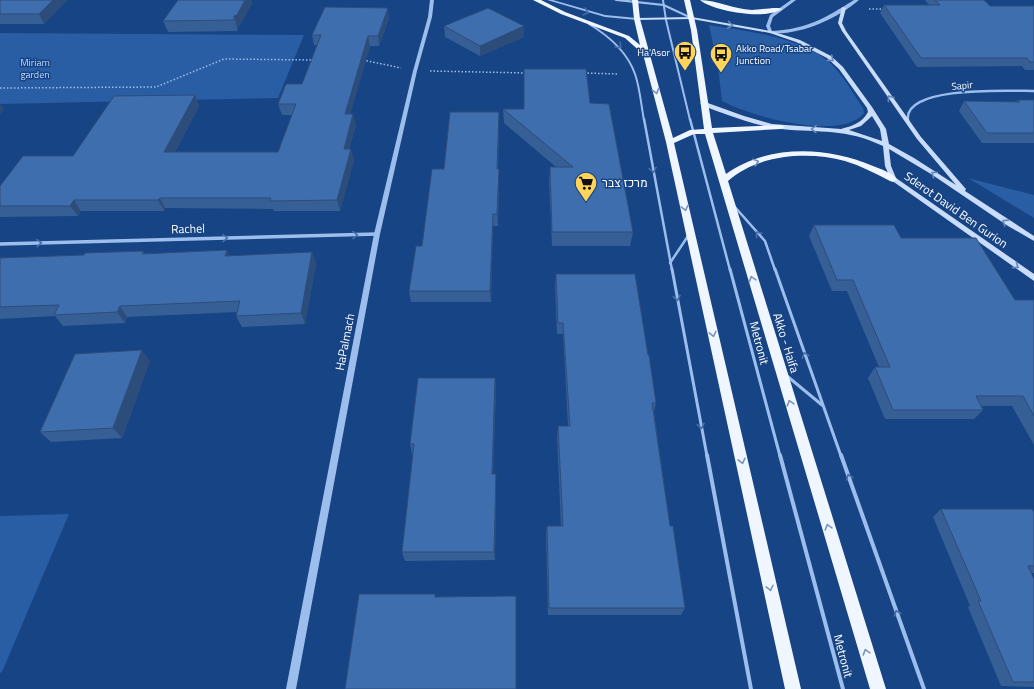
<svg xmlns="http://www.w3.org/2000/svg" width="1034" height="689" font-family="'Titillium Web',Heebo,sans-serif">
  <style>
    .green { fill: #295da4 }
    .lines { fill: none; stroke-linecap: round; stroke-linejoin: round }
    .path { stroke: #9cbeed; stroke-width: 1.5; stroke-dasharray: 1.5 2; stroke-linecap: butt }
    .service-far3 { stroke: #9cbeed; stroke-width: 2 }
    .service-far2 { stroke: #9cbeed; stroke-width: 2.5 }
    .service-far1 { stroke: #9cbeed; stroke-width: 3 }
    .service { stroke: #9cbeed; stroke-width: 4 }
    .minor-far1 { stroke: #9cbeed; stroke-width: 2.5 }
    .minor { stroke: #9cbeed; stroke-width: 3.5 }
    .tertiary { fill: #9cbeed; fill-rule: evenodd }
    .secondary { fill: #c9dcf9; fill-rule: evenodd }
    .trunk { fill: #f0f6ff; fill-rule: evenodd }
    .wall { fill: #365f96 }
    .shaded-wall { fill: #2c4d7a }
    .building { fill: #3f6eaf; stroke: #2c4d7a }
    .oneway { stroke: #466fa9 }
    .oneway2 { stroke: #6788b9 }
    .oneway3 { stroke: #7994bc }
    .labels { text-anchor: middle; stroke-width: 3; stroke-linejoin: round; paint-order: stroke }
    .far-poi-label { font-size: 10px; fill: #fff; stroke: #174485; text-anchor: start }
    .far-park-label { font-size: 10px; fill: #c1d9fa; stroke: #174485 }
    .far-street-label { font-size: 10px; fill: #fff; stroke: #174485 }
    .poi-label { font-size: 12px; fill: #fff; stroke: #174485; text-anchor: start }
    .street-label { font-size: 12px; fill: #fff; stroke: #174485 }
  </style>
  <rect width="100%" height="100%" fill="#174485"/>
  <g class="green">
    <path d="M709,25C746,31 810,38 835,68C846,80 854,95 863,108L864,113C842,142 749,116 722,101L718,68Z"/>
    <path d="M0,33L304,35L278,98L0,104Z"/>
    <path d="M968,178L1034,195V218Z"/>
    <path d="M69,514L2,672L0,673V516Z"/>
  </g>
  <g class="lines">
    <g class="path">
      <path d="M869,9H884"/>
      <path d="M363,60L401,68"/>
      <path d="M430,71L527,73"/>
      <path d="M584,73L619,74"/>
      <path d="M0,88L156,87L224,59L314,60"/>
    </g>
    <g class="service-far3">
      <path d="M663,0L666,20L690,120"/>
      <path d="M589,24C609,36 627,51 635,74C640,88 641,105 644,120"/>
    </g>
    <g class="service-far2">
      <path d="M644,119L672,270"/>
      <path d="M690,119L730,270"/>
      <path d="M734,206L765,241L775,270"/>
      <path d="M670,263L688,236"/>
    </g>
    <g class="service-far1">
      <path d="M672,269L707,456"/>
      <path d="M730,269L780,456"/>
      <path d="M775,269L841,456"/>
      <path d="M787,376L822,405"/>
    </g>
    <g class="service">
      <path d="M707,455L751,689"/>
      <path d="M780,455L843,689"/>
      <path d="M841,455L924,689"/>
    </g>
    <path class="minor-far1" d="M908,120C903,85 1012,91 1034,91"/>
    <g class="minor">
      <path d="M907,119L908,122"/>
      <path d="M0,244L377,234"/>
    </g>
    <g class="tertiary">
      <path d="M430,0H434L432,17L417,71L380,234L296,689H286L374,234L413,71L428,17Z"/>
      <path d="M547,0H553L605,15L637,18L639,19L637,20L605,17Z"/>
      <path d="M614,0H628L664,4L694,18L691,19L663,6L616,1Z"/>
      <path d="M791,0H796L773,17L770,26L772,31C808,29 825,18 854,0H859C837,19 799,36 769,33L766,26L770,15Z"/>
    </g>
    <path class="secondary" d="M842,7L846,8L842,23L846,31L921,137L965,188L966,189L965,191L1034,236V241L1008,226L931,174L889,149L891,166L896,178L1034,274V281L891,180L885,166L883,146C845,128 821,133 781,129C762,127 743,120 725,114C717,111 707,108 700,103L705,102L744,116L772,124L841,129C852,126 862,123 868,112L867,108L839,69L827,58L796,42L770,33L692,19L637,20L635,19L637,18L692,17L771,31L800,40L831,56L843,67L872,107L886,129L889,144L914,158L956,185L917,139L842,31L838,23ZM872,116L880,129L882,141L849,130L861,126Z"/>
    <g class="trunk">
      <path d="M533,0H541L565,12L629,36L640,45L634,19L632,0H638L640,19L673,138L690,130L704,129L691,30L684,0H690L697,30L712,128L781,125L785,127L781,129L713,133L726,174C768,144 827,146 873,166C881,169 892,173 897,179L893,182L890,181C875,173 861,166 845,161C808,151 758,154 728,181L886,689H870L705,134H694L674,143L801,689H785L666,142L643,54L625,38L561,14Z"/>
      <path d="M700,0C717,0 733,9 752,10C759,10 778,6 782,9C767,20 714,12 700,0Z"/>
    </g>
  </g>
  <g class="wall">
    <path d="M0,0H67L44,24H0Z"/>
    <path d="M925,0H984L990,6H1034V70H1025L1022,66L917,67L880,13L884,5H929Z"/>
    <path d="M252,3L240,25L237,27L238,31L168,32L163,21Z"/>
    <path d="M389,18L379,46H370L350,114L356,125L349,149L354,160L340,211H274L273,209L165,208L164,211H81L78,216L0,217V186L73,156L195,95L199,106L175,152H278L292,115H282L278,104L302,84L317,45H314L312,35Z"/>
    <path d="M444,26L524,37L480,56L445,37Z"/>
    <path d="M1018,100H1034V143H982L959,111L964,101L1016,102Z"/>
    <path d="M590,103L633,232L630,246H552L549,181L550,167H556L504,123L503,109H524Z"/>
    <path d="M499,123L498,169H499V181L498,226H493L491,302H411L409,291L444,169Z"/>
    <path d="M814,225L901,238L1015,300H1034V445L1012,406H982L983,410L974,419H885L868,378L875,367H879L847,291H832L809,236Z"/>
    <path d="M227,250L229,256L312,252L316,264L305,324L242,327L236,316L237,312L127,317L125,323L63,326L55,316L0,319V258L84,255L143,251L145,254Z"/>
    <path d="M556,274L648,355L656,403L654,412L670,526L685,608L681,615H548L546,534L547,526H561L557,436L558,426H568L563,334H557L555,286Z"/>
    <path d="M150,361L122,438L51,442L40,432Z"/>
    <path d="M495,378L496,388L493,474L496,483L495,560L405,561L402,552L413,454H412L410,444Z"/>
    <path d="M941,509L1034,512V573H1031L1034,579V687L1001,686L968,607L970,606L933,517Z"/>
  </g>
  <g class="shaded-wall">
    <path d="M53,0H67L44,24L39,14Z"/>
    <path d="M245,0H251L252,3L240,25L237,27L238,31L234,16Z"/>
    <path d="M388,8L389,18L379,46L378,36Z"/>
    <path d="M524,26V37L480,56V46Z"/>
    <path d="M368,36L370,46L347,125L345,114Z"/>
    <path d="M195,95L199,106L169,163L164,152Z"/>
    <path d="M0,103L4,110L0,114Z"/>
    <path d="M499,112V123L497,181V169Z"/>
    <path d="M353,114L356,125L346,160L344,149Z"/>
    <path d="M351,149L354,160L340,211L337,200Z"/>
    <path d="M499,169V181L498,226L497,214Z"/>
    <path d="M160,198L165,208L164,211L158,200Z"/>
    <path d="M74,200L81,211L78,216L70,206Z"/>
    <path d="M493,214V226L491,302L490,291Z"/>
    <path d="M227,250L232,262L225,256Z"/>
    <path d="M312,252L316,264L305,324L301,313Z"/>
    <path d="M120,306L127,317L125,323L117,312Z"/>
    <path d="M142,350L150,361L122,438L113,428Z"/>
    <path d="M495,378L496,388L493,483L492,474Z"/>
    <path d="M496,474V483L495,560L494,552Z"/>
  </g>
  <g class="building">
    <path d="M0,0H53L39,14H0Z"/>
    <path d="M178,0H245L237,15L234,16V20L163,21Z"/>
    <path d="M935,0H984L990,6H1034V62H1030L1027,58H921L884,5H940Z"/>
    <path d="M325,7L388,8L378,36H368L345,114H353L344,149H351L337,200L270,201L271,198H160L158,200H74L70,206H0V186L23,156H73L114,96L195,95L164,152H278L296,104H278L286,84H302L321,35H312Z"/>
    <path d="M488,8L524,26L480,46L444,26Z"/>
    <path d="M524,69H586L590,103L609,104L633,232H552L550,167H573L503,109H524Z"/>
    <path d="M1018,100H1034V133H987L964,101L1020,102Z"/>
    <path d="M450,112H499L497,169H499L497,214H493L490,291H409L416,246H422L432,169H444Z"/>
    <path d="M814,225H894L901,238H976L1015,300H1034V416L1023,396H976L983,410H893L875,367H890L853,280H837Z"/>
    <path d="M227,250L225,256L312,252L301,313L236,316L240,301L120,306L117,312L54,315L59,305L0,307V258L84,255L85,253L143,251L142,254Z"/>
    <path d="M556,274H635L648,355H649L656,403H652L670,526H673L685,608H549L547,526H563L558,426H570L563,323H558Z"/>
    <path d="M142,350L113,428L40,432L75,354Z"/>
    <path d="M418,378H495L492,474H496L494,552H402L414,444H410Z"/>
    <path d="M941,509H1032L1034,512V566H1028L1034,579V682H1013L978,601H981Z"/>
    <path d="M359,594H435V597L516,596V689H345Z"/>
  </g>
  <defs><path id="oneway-chevron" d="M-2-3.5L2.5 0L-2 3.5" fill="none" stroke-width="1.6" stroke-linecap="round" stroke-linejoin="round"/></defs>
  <g class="oneway">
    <use href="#oneway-chevron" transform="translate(586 12) rotate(16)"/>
    <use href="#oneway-chevron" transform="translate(619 46) rotate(47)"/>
    <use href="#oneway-chevron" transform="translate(653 170) rotate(79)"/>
    <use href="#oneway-chevron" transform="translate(758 234) rotate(-131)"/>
    <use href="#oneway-chevron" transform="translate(355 235) rotate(-2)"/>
    <use href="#oneway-chevron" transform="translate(225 238) rotate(-2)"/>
    <use href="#oneway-chevron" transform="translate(39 243) rotate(-2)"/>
    <use href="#oneway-chevron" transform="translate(677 298) rotate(79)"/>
    <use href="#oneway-chevron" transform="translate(805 355) rotate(-110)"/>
    <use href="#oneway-chevron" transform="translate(701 426) rotate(79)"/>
    <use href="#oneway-chevron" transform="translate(849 477) rotate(-110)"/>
    <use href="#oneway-chevron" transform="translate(897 613) rotate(-110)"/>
  </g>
  <g class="oneway2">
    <use href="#oneway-chevron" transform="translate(730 25) rotate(8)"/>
    <use href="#oneway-chevron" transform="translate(831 59) rotate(41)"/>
    <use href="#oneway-chevron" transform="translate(890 98) rotate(-125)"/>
    <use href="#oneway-chevron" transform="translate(814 129) rotate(-178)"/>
    <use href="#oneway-chevron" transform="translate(934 174) rotate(-146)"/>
    <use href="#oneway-chevron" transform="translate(1005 222) rotate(-147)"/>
    <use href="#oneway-chevron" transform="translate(1016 266) rotate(34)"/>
  </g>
  <g class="oneway3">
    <use href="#oneway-chevron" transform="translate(656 91) rotate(75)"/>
    <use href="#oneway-chevron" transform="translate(756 162) rotate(-18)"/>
    <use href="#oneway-chevron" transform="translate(685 208) rotate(77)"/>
    <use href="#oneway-chevron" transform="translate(752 279) rotate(-107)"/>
    <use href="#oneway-chevron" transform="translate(713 334) rotate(77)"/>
    <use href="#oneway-chevron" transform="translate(790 403) rotate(-107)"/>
    <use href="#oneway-chevron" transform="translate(742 461) rotate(77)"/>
    <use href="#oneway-chevron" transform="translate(828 527) rotate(-107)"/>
    <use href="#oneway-chevron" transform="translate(770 588) rotate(77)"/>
    <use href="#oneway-chevron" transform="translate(866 652) rotate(-107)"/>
  </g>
  <defs>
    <g id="bus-pin" transform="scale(1.15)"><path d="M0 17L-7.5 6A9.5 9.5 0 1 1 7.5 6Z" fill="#ffd458" stroke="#174485"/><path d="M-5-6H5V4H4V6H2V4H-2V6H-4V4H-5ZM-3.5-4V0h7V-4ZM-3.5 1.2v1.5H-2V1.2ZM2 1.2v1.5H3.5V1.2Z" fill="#111"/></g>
    <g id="supermarket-pin" transform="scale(1.15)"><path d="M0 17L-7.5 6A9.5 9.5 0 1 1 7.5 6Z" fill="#ffd458" stroke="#174485"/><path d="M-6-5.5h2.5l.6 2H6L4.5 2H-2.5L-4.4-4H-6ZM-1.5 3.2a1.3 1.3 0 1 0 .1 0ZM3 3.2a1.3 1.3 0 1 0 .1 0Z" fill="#111"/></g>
  </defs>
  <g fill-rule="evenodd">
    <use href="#bus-pin" x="685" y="52"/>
    <use href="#bus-pin" x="721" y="54"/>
    <use href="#supermarket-pin" x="586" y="183"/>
  </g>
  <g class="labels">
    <g class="far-poi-label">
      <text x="736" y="52">Akko Road/Tsabar<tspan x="736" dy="12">Junction</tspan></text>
      <text x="670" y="56" text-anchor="end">Ha'Asor</text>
    </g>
    <g class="far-park-label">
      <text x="35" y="66">Miriam<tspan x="35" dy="12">garden</tspan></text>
    </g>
    <g class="far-street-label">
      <text transform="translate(962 85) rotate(-5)" y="4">Sapir</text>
    </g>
    <g class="poi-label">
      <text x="602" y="187">מרכז צבר</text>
    </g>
    <g class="street-label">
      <text transform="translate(956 210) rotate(35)" y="4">Sderot David Ben Gurion</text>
      <text transform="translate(188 229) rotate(-2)" y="4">Rachel</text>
      <text transform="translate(345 342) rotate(-79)" y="4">HaPalmach</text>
      <text transform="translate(759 343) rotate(75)" y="4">Metronit</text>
      <text transform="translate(786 343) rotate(73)" y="4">Akko - Haifa</text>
      <text transform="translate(843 656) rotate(75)" y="4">Metronit</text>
    </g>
  </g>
</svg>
